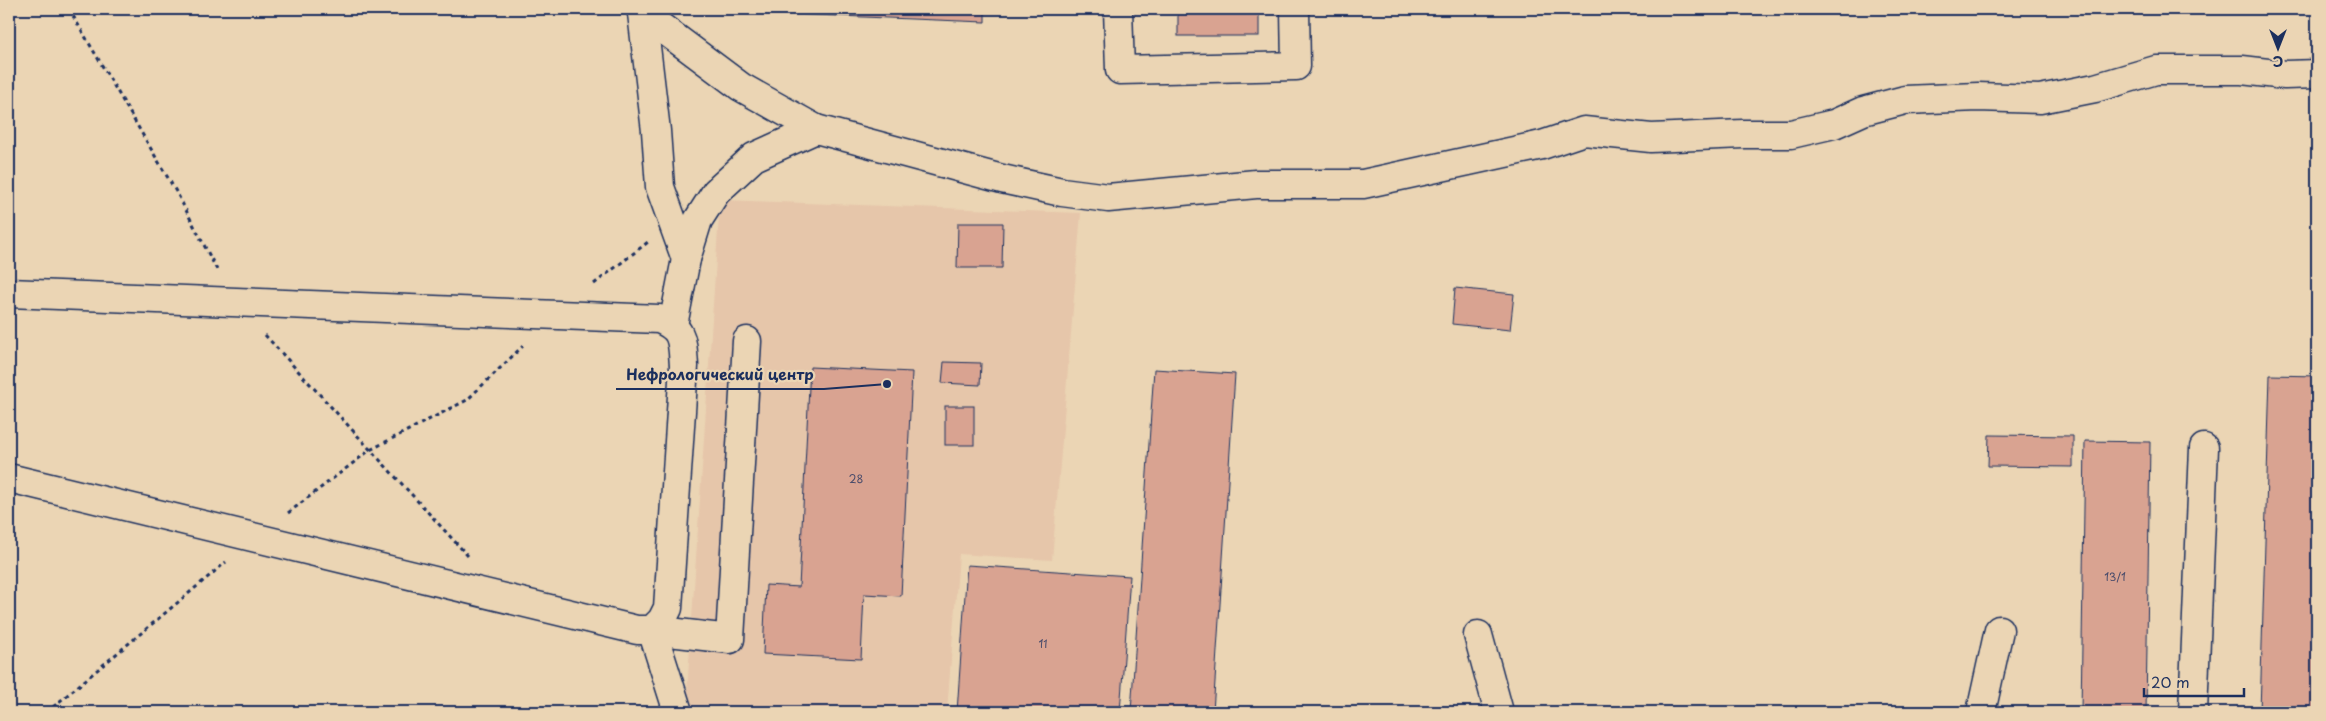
<svg xmlns="http://www.w3.org/2000/svg" width="2326" height="721" font-family="'Playpen Sans',sans-serif">
  <style>
    .built { fill: #e6c6aa }
    .building { fill: #d9a391; stroke: #1b2f5e }
    .lines { fill: none; stroke-linecap: round; stroke-linejoin: round }
    .minor-casing { stroke: #1b2f5e; stroke-width: 31 }
    .path { stroke: #1b2f5e; stroke-width: 3; stroke-dasharray: 4 4; stroke-linecap: butt }
    .minor { stroke: #ebd5b4; stroke-width: 28 }
    .labels { text-anchor: middle; stroke-width: 4.5; stroke-linejoin: round; paint-order: stroke }
    .number-label { font-size: 11px; fill: #4a4c6b }
    .leader { fill: none; stroke: #1b2f5e; stroke-width: 2 }
    .callout-dot { fill: #1b2f5e; stroke: #ebd5b4; stroke-width: 2 }
    .callout-label { font-size: 15px; text-anchor: middle; font-weight: bold; fill: #1b2f5e; stroke: #ebd5b4; stroke-width: 4.5; stroke-linejoin: round; paint-order: stroke }
  </style>
  <rect width="100%" height="100%" fill="#ebd5b4"/>
  <filter id="ink" filterUnits="userSpaceOnUse"><feTurbulence type="fractalNoise" baseFrequency=".02" numOctaves="2"/><feDisplacementMap in="SourceGraphic" scale="10" xChannelSelector="R" yChannelSelector="G"/><feConvolveMatrix kernelMatrix="1 2 1 2 8 2 1 2 1" color-interpolation-filters="sRGB"/></filter>
  <g filter="url(#ink)">
    <path class="built" d="M720,200L1081,213L1052,560L959,554L947,712H760L686,707Z"/>
    <g class="building">
      <path d="M717,9H985V22L717,11Z"/>
      <rect x="1178" y="9" width="81" height="27"/>
      <path d="M958,223H1003L1002,268H957Z"/>
      <path d="M1455,288L1514,294L1510,330L1452,324Z"/>
      <path d="M944,362L981,363L980,385L942,383Z"/>
      <path d="M810,367L912,372L901,596L864,594L861,659L763,654L766,585L799,587Z"/>
      <path d="M1154,369L1235,374L1213,712H1131Z"/>
      <path d="M2270,375L2317,376V712H2260Z"/>
      <rect x="945" y="406" width="29" height="39"/>
      <path d="M1989,435L2073,436V467L1988,466Z"/>
      <path d="M2085,441L2150,442L2146,712H2081Z"/>
      <path d="M967,565L1130,576L1120,712H957Z"/>
    </g>
    <g class="lines">
      <g class="minor-casing">
        <g id="minor">
          <path d="M641,9L642,13L741,87L816,129L1002,179L1062,192L1108,198L1256,184H1363L1542,145L1584,131L1651,138L1743,134H1791L1834,124L1863,111L1905,100L1978,97L2040,99L2095,88L2156,70H2242L2285,75L2317,74"/>
          <path d="M1118,9L1120,70L1296,66L1295,9"/>
          <path d="M642,13L656,131L660,187L686,259"/>
          <path d="M9,293L659,319C684,329 682,341 684,366L668,608L662,620L652,630H637L9,478"/>
          <path d="M673,325L686,259L698,220L716,192L754,157L816,129"/>
          <path d="M1478,635L1499,712"/>
          <path d="M678,712L652,630L730,639L747,341"/>
          <path d="M1981,712L1999,630"/>
          <path d="M2193,712L2204,448"/>
        </g>
      </g>
      <g class="path">
        <path d="M69,9L178,195L217,270"/>
        <path d="M594,284L648,242"/>
        <path d="M265,335L469,557"/>
        <path d="M288,513L370,450L467,400L523,346"/>
        <path d="M47,712L226,562"/>
      </g>
      <use href="#minor" class="minor"/>
    </g>
  </g>
  <g class="labels">
    <g class="number-label">
      <text x="856" y="483">28</text>
      <text x="2115" y="581">13/1</text>
      <text x="1043" y="648">11</text>
    </g>
  </g>
  <path class="leader" d="M887 384L824 389H616"/>
  <circle class="callout-dot" cx="887" cy="384" r="5"/>
  <g class="callout-label">
    <text x="720" y="380">Нефрологический центр</text>
  </g>
  <rect width="2326" height="721" fill="none" stroke="#ebd5b4" stroke-width="30"/>
  <rect x="15" y="15" width="2296" height="691" fill="none" stroke="#1b2f5e" stroke-width="2" filter="url(#ink)"/>
  <g transform="translate(2278 48) rotate(180)" stroke="#ebd5b4" stroke-width="4" paint-order="stroke">
  <path d="M0-4L9 19L0 12L-9 19Z" fill="#1b2f5e"/>
  <text y="-8" font-size="14" font-weight="bold" text-anchor="middle" fill="#1b2f5e">С</text>
  </g>
  <path d="M2144 688v8h100v-8" fill="none" stroke="#1b2f5e" stroke-width="2.5"/>
  <text x="2151" y="688" font-size="15" fill="#1b2f5e" stroke="#ebd5b4" stroke-width="4" paint-order="stroke">20 m</text>
</svg>
